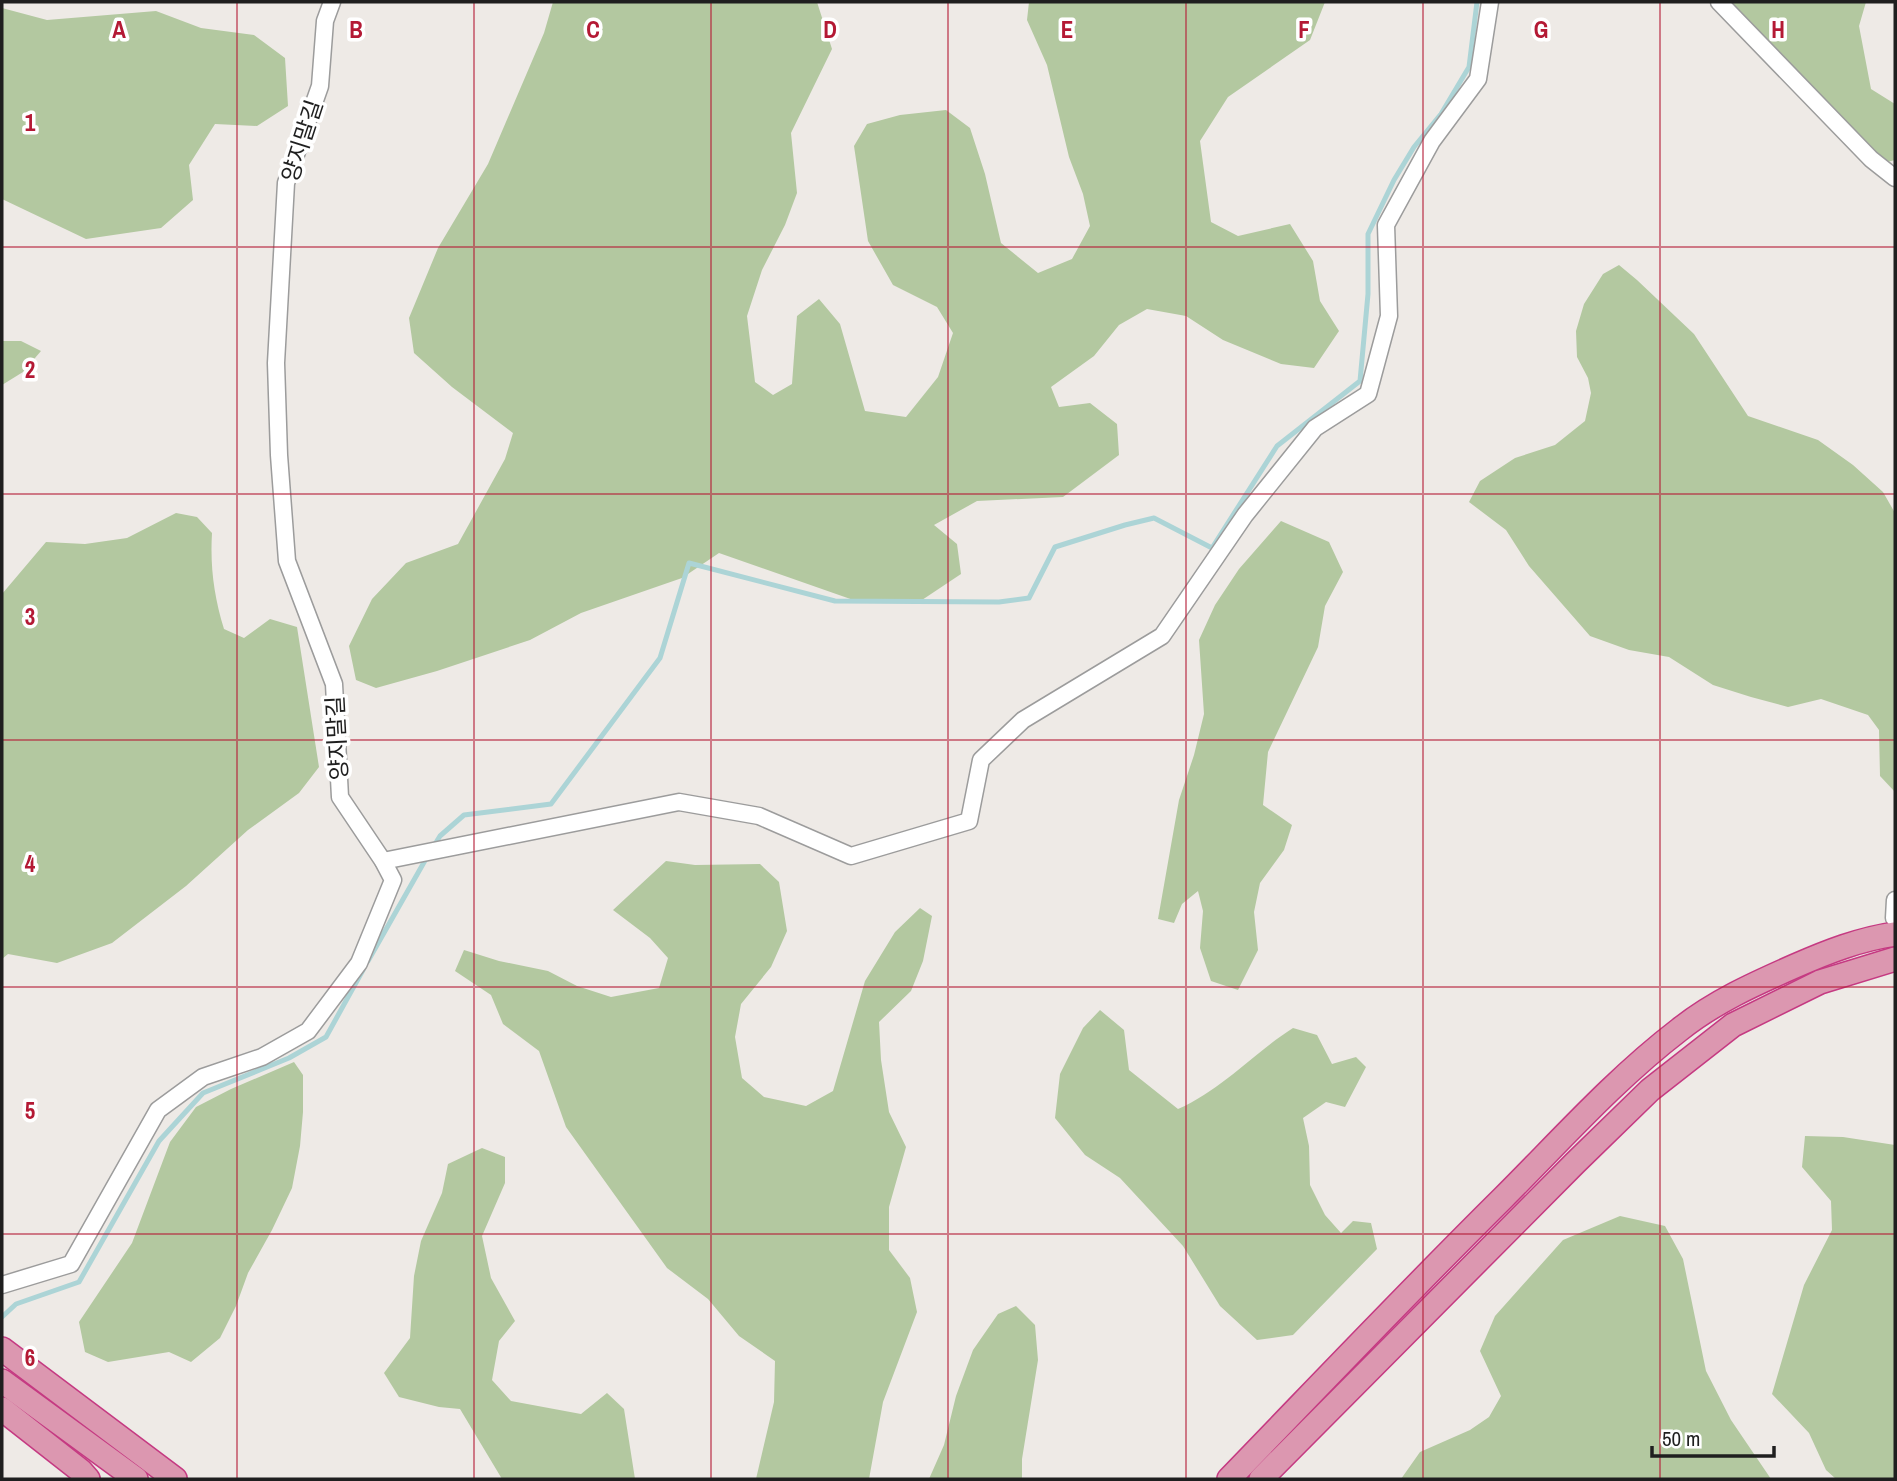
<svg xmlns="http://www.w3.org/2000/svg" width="1897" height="1481" font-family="'Archivo Narrow','Noto Sans KR',sans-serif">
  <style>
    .forest { fill: #b3c8a0 }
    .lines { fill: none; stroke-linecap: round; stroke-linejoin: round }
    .stream { stroke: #acd4d6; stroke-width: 5 }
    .minor-casing { stroke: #9c9c9c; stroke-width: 19 }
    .highway-casing { stroke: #c53a82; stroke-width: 26 }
    .minor { stroke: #fff; stroke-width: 16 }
    .highway { stroke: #dc97b0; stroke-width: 23 }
    .grid { fill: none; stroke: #b41934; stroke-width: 2; stroke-opacity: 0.55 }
    .labels { text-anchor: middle; stroke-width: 7; stroke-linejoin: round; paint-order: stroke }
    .street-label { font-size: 23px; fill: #1f1f1f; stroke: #fff }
    .grid-label { font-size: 23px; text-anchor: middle; font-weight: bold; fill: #b41934; stroke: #fff; stroke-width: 7; stroke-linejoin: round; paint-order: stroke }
  </style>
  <rect width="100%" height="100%" fill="#eeeae6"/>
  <g class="forest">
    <path d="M553,2H817L832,49L791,133L797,193L785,225L762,270L747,316L755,382L773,395L792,384L797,316L819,299L840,324L865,411L906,417L938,377L953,333L937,307L893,285L868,241L854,146L867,124L900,115L946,110L970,128L985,174L1001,243L1038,273L1072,259L1090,226L1083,194L1069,157L1047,65L1027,20L1029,2H1325L1310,40L1228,97L1200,141L1211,222L1238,236L1290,224L1313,261L1320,301L1339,331L1314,368L1281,364L1223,340L1186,316L1147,309L1119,325L1094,356L1051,387L1059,407L1090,403L1117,424L1119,455L1063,497L977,501L934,525L957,544L961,574L922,600L859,602L719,553L682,578L581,613L530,640L437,671L376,688L356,680L349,646L372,599L406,563L458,544L505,459L513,433L452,387L414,353L409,318L438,248L488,164L544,33Z"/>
    <path d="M1710,2H1866L1859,26L1871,89L1895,104V160L1887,162L1841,133Z"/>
    <path d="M2,8L47,20L156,11L201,28L254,35L285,58L288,106L257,126L215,124L189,165L193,200L161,228L86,239L2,199Z"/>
    <path d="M1619,265L1637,280L1694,334L1748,416L1818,440L1853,465L1883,492L1895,513V792L1880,776L1879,730L1868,715L1821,699L1788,707L1751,697L1713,685L1669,657L1629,650L1590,636L1529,566L1506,530L1469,502L1480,481L1515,458L1555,445L1585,421L1591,393L1588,378L1577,357L1576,331L1584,304L1603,274Z"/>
    <path d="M2,341H21L41,351L23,372L2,385Z"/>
    <path d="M176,513L197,517L212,533C210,567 214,596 224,629L244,638L270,619L297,627L319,767L299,793L248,830L186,886L112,943L57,963L8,954L2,959V594L46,542L85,544L127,538Z"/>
    <path d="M1281,521L1329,542L1343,572L1325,606L1318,647L1268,752L1263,805L1292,825L1284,850L1260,883L1254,912L1258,950L1238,990L1211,981L1200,948L1203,911L1198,891L1182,904L1174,923L1158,919L1179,800L1194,755L1204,714L1199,640L1215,605L1239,569Z"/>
    <path d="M666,861L695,865L760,864L779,882L787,931L771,967L741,1004L735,1037L742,1078L764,1097L806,1106L833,1091L865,981L895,932L920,908L932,916L923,961L911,991L879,1022L881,1060L889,1112L906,1147L889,1207V1250L910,1278L917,1312L883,1402L869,1479H756L774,1402L775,1361L739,1336L708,1299L667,1268L566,1127L539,1051L503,1024L491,995L455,971L464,950L499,961L548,971L577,986L611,997L659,988L668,958L650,938L613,910Z"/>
    <path d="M1100,1010L1124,1030L1129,1070L1178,1109C1223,1089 1252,1054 1293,1028L1317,1035L1332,1064L1356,1057L1366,1067L1345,1107L1326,1102L1303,1118L1309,1146L1310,1185L1325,1215L1341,1233L1353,1221L1371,1223L1377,1249L1293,1335L1257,1340L1220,1306L1183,1246L1120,1178L1085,1155L1055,1118L1060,1074L1083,1028Z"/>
    <path d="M294,1062L303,1075V1112L300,1146L292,1188L272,1230L248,1273L236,1306L220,1338L191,1362L169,1352L108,1362L85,1352L79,1322L132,1243L170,1142L196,1107L231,1089Z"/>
    <path d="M1805,1136L1843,1137L1895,1145V1479H1836L1826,1470L1809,1433L1772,1394L1804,1285L1832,1230L1831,1201L1802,1167Z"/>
    <path d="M482,1148L505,1157V1183L482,1236L491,1278L515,1321L499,1341L492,1380L511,1401L581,1414L607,1393L624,1409L635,1479H502L460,1409L439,1407L399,1397L384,1373L410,1338L414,1276L421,1241L442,1193L448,1164Z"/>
    <path d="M1620,1216L1665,1226L1683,1259L1706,1371L1731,1420L1771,1479H1401L1420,1452L1470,1430L1489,1417L1501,1396L1480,1351L1495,1316L1563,1240Z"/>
    <path d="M1016,1306L1035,1325L1038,1360L1022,1459V1479H929L944,1445L956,1396L973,1350L998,1314Z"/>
  </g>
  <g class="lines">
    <g class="stream">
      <path d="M432,849L440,836L464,815L551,804L660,658L689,563L835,601L999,602L1029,598L1055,547L1125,525L1154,518L1212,548L1277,446L1360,381L1368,294V234L1394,180L1414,147L1441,114L1469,67L1477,2"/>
      <path d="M368,961L427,857"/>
      <path d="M2,1317L16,1304L79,1282L159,1141L203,1093L289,1058L326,1037L363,970"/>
    </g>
    <g class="minor-casing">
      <g id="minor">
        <path d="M1719,2L1871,159L1895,178"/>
        <path d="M383,861L679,802L759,816L851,856L969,821L981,760L1023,720L1162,636L1245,515L1315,428L1368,394L1389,316L1386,225L1432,141L1478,79L1490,2"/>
        <path d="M1894,918L1895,900"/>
        <path d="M2,1285L71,1264L158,1110L203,1077L262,1057L308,1031L359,963L393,880L383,861L340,797L334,684L287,561L279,455L276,363L286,183L320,86L325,21L332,2"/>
      </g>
    </g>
    <g class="highway-casing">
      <g id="highway">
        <path d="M2,1349L175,1479"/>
        <path d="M2,1381L136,1479"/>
        <path d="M2,1409L81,1471L88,1479"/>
        <path d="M1229,1479C1320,1385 1410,1290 1503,1198C1560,1141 1615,1079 1679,1030C1714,1002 1754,984 1795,966C1827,952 1860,939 1895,934"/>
        <path d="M1261,1479L1575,1163L1650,1090L1733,1025L1820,982L1895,959"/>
      </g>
    </g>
    <use href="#minor" class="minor"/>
    <use href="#highway" class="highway"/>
  </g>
  <path class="grid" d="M237,2V1479M474,2V1479M711,2V1479M948,2V1479M1186,2V1479M1423,2V1479M1660,2V1479M2,247H1895M2,494H1895M2,740H1895M2,987H1895M2,1234H1895"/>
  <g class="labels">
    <g class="street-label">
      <text transform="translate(302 141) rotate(-72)" y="8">양지말길</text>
      <text transform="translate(337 738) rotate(-93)" y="8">양지말길</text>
    </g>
  </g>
  <g class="grid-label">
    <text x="119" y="38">A</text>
    <text x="356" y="38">B</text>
    <text x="593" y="38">C</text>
    <text x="830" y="38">D</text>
    <text x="1067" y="38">E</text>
    <text x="1304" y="38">F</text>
    <text x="1541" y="38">G</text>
    <text x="1778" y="38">H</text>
    <text x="30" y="131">1</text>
    <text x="30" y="378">2</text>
    <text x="30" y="625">3</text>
    <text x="30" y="872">4</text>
    <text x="30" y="1119">5</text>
    <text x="30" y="1366">6</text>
  </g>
  <rect width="1897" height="1481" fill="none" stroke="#1f1f1f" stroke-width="7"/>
  <path d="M1652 1446v10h122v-10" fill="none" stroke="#1f1f1f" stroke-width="3.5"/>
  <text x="1662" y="1446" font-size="21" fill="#1f1f1f" stroke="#ffffff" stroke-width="5" paint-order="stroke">50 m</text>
</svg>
